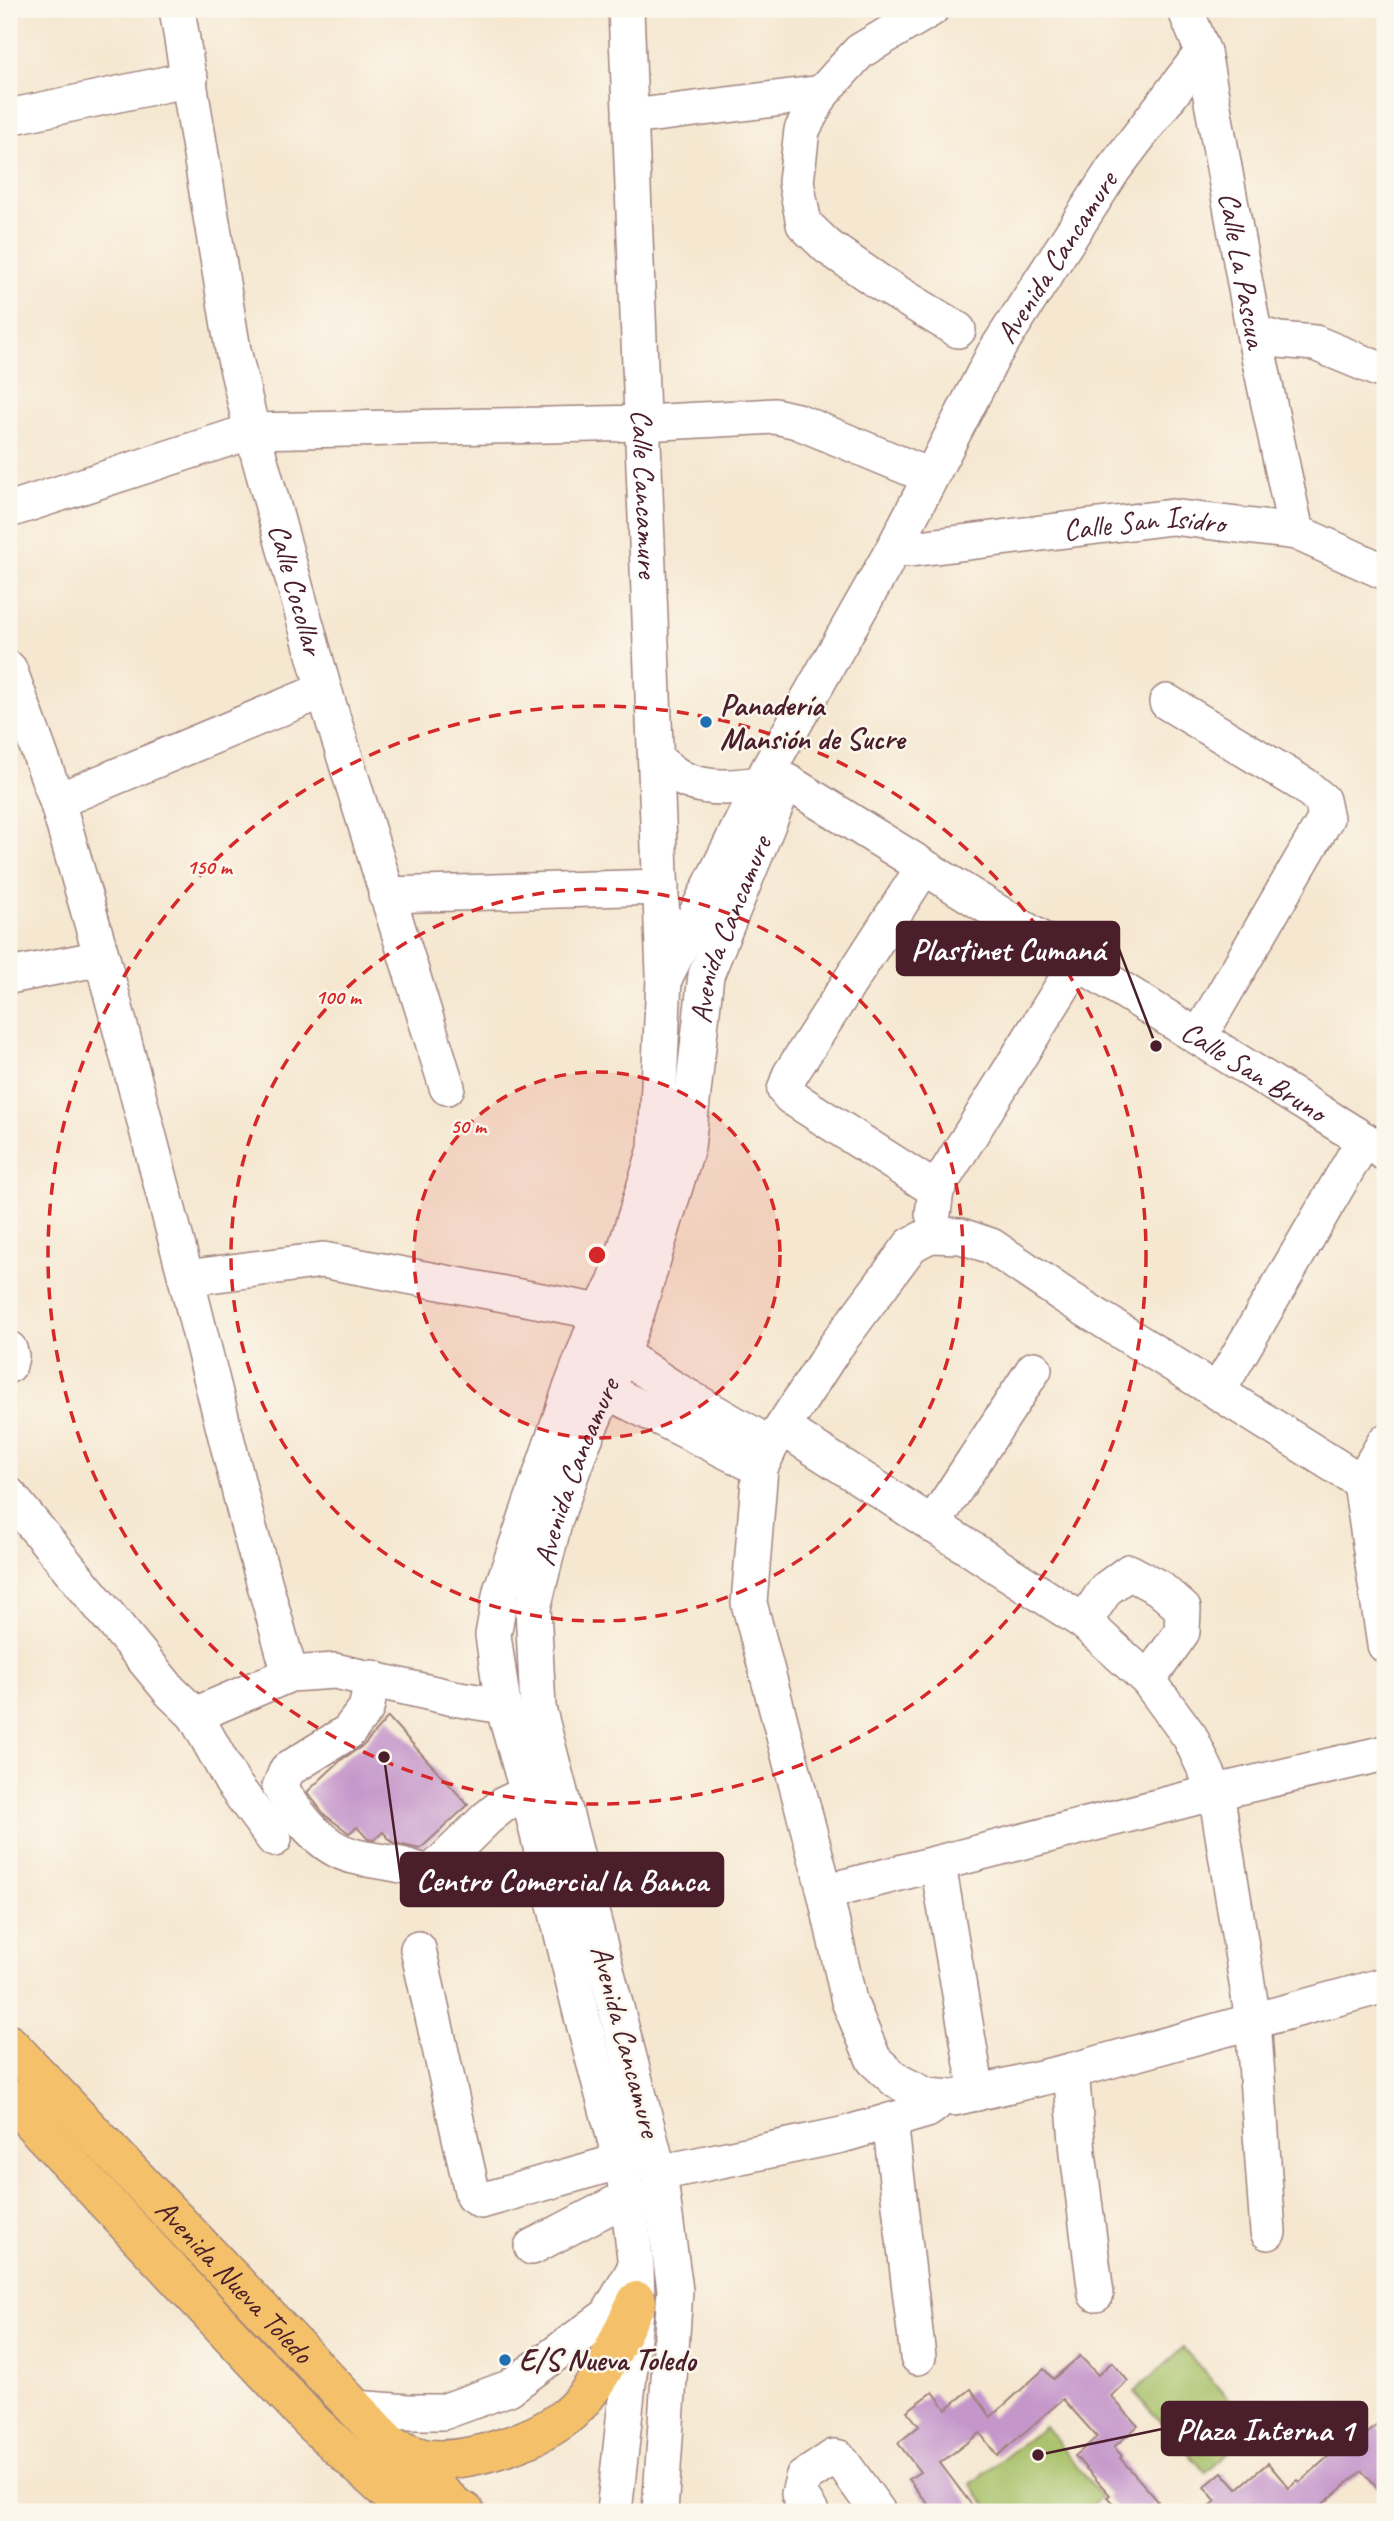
<svg xmlns="http://www.w3.org/2000/svg" width="1394" height="2521" font-family="Caveat,sans-serif">
  <style>
    .green { fill: #a6c066; stroke: #787048; stroke-width: 2 }
    .building { fill: #c596ca }
    .lines { fill: none; stroke-linecap: round; stroke-linejoin: round }
    .minor-casing { stroke: #a0837e; stroke-width: 38 }
    .major-casing { stroke: #a0837e; stroke-width: 41 }
    .minor { stroke: #fff; stroke-width: 35 }
    .major { stroke: #f4c16a; stroke-width: 38 }
    .ring { fill: none; stroke: #d62828; stroke-width: 3.5; stroke-dasharray: 12 9 }
    .poi-dot { fill: #1f6fb2; stroke: #fbf7ec; stroke-width: 2.5 }
    .labels { text-anchor: middle; stroke-width: 5; stroke-linejoin: round; paint-order: stroke }
    .street-label { font-size: 30px; fill: #4a1f2b; stroke: #fbf7ec }
    .poi-label { font-size: 30px; font-weight: bold; fill: #4a1f2b; stroke: #fbf7ec; text-anchor: start }
    .centre { fill: #d62828; stroke: #fbf7ec; stroke-width: 3.5 }
    .ring-label { font-size: 21px; text-anchor: middle; font-weight: bold; fill: #d62828; stroke: #fbf7ec; stroke-width: 5; stroke-linejoin: round; paint-order: stroke }
    .leader { fill: none; stroke: #4a1f2b; stroke-width: 2.5 }
    .callout-dot { fill: #4a1f2b; stroke: #fbf7ec; stroke-width: 2.5 }
    .callout { fill: #4a1f2b; stroke: #4a1f2b; stroke-width: 2.5 }
    .callout-label { font-size: 32px; text-anchor: middle; font-weight: bold; fill: #fff }
  </style>
  <rect width="100%" height="100%" fill="#fbf7ec"/>
  <filter id="ink" filterUnits="userSpaceOnUse"><feTurbulence type="fractalNoise" baseFrequency=".0143" numOctaves="2"/><feDisplacementMap in="SourceGraphic" scale="14" xChannelSelector="R" yChannelSelector="G"/><feConvolveMatrix kernelMatrix="1 2 1 2 8 2 1 2 1" color-interpolation-filters="sRGB"/></filter>
  <filter id="wash" filterUnits="userSpaceOnUse"><feTurbulence type="fractalNoise" baseFrequency=".00686" numOctaves="4" result="noise"/><feDisplacementMap in="SourceGraphic" scale="28" xChannelSelector="R" yChannelSelector="G"/><feGaussianBlur stdDeviation="1.57" result="paint"/><feColorMatrix in="noise" values="0 0 0 0 0 0 0 0 0 0 0 0 0 0 0 0 0 1.4 0 .05"/><feComposite in="paint" operator="in"/></filter>
  <g filter="url(#wash)">
    <rect width="100%" height="100%" fill="#f5e7d0"/>
    <g class="green">
      <path d="M1183,2348L1255,2429L1206,2473L1134,2392Z"/>
      <path d="M1045,2426L1101,2497L1082,2512H992L971,2484Z"/>
    </g>
    <g id="blocks">
      <g class="building">
        <path d="M388,1717L468,1805L420,1849L393,1843L383,1832L374,1840L368,1839L357,1827L349,1833L325,1815L307,1792L341,1760L364,1745Z"/>
        <path d="M1080,2356L1098,2375L1112,2362L1128,2381L1111,2396L1138,2426L1114,2447L1122,2456L1120,2458L1158,2501L1145,2512H1121L1107,2497L1110,2495L1075,2456L1097,2437L1063,2399L997,2456L980,2433L940,2463L977,2512H934L909,2479L920,2472L898,2443L919,2426L907,2411L933,2392L946,2409L971,2389L991,2417L1044,2369L1053,2379Z"/>
        <path d="M1377,2425L1385,2435V2497L1362,2471L1313,2512H1203L1216,2501L1204,2487L1222,2472L1237,2489L1268,2463L1289,2488L1298,2480L1300,2482L1342,2444L1348,2451Z"/>
      </g>
    </g>
  </g>
  <g filter="url(#ink)">
    <use href="#blocks" fill-opacity="0" stroke="#a0837e" stroke-width="2"/>
    <g class="lines">
      <g class="minor-casing">
        <g id="minor">
          <path id="s1" d="M177,9L233,350L252,431L324,690L447,1087"/>
          <path id="s2" d="M626,9L664,974"/>
          <path d="M931,9L860,51L822,93L802,130L796,182L804,224L828,247L879,282L958,330"/>
          <path id="s3" d="M1185,9L1203,52L1254,333L1296,532"/>
          <path d="M9,117L190,79"/>
          <path d="M631,117L822,93"/>
          <path d="M1254,333L1279,340L1315,343L1385,372"/>
          <path d="M9,510L252,431L643,423L775,416L797,421L929,476"/>
          <path id="s4" d="M894,548L911,549L1172,517L1296,532L1385,572"/>
          <path d="M9,669L57,801L102,958L186,1278L249,1528L290,1674"/>
          <path d="M1167,702L1304,785L1322,800L1326,818L1199,1037"/>
          <path id="s5" d="M656,760C666,767 676,777 688,781C718,793 754,784 786,781L1385,1153"/>
          <path d="M57,801L324,690"/>
          <path d="M923,868L790,1075L785,1090L791,1097L936,1190"/>
          <path d="M386,895L661,887"/>
          <path d="M9,976L102,958"/>
          <path d="M933,1214L936,1190L1077,963"/>
          <path d="M186,1278L323,1260L600,1312"/>
          <path d="M602,1347L621,1354L674,1389L771,1445"/>
          <path d="M9,1349L11,1356L9,1365"/>
          <path d="M585,1380L760,1468"/>
          <path d="M1218,1391L1364,1140"/>
          <path d="M783,1428L1084,1622L1148,1680L1190,1737L1216,1792L1253,2020L1268,2232"/>
          <path d="M1385,1442L1361,1483L1385,1645"/>
          <path d="M9,1495L171,1692L195,1715L290,1674L335,1671L453,1698L503,1706"/>
          <path d="M1385,1497L1068,1298L991,1246L961,1236L930,1235L911,1245L835,1347L771,1445L760,1468L749,1603L825,1892L849,2001L874,2060L897,2081L927,2096L954,2098L1071,2071L1385,1985"/>
          <path d="M932,1525L1034,1369"/>
          <path d="M1084,1622L1106,1589L1129,1572L1159,1588L1183,1609L1182,1632L1148,1680"/>
          <path d="M373,1678L366,1709L348,1732L287,1770L280,1787C296,1814 320,1848 353,1856C367,1860 382,1861 396,1864C409,1866 419,1872 432,1872L487,1818L503,1805L528,1793"/>
          <path d="M195,1715L232,1782L274,1839"/>
          <path d="M938,1865L977,2093"/>
          <path d="M825,1892L1216,1792L1385,1753"/>
          <path d="M418,1949L473,2196L481,2201L621,2161"/>
          <path d="M1071,2071L1078,2153L1096,2294"/>
          <path d="M890,2121L918,2357"/>
          <path d="M659,2173L842,2135L927,2110L934,2105L938,2098"/>
          <path d="M532,2247L628,2197"/>
          <path d="M355,2408L408,2412H443L509,2388L608,2315L634,2270"/>
          <path id="s6" d="M614,2512L637,2301L636,2267L628,2197L621,2161L582,2017L528,1793L503,1706L493,1635L501,1591L567,1399L600,1312L615,1283L656,1149L664,979L768,770L894,548L994,354L1113,170L1203,52"/>
          <path id="s7" d="M660,2512L675,2290L659,2173L538,1708L533,1608L555,1519L581,1447L614,1372L637,1312L687,1147L706,975L784,785"/>
          <path d="M811,2512L799,2494L803,2478L834,2457L839,2458L878,2512"/>
        </g>
      </g>
      <g class="major-casing">
        <g id="major">
          <path id="s8" d="M9,2044L391,2446L456,2507L465,2512"/>
          <path d="M9,2098L311,2421L409,2512"/>
          <path d="M393,2447C404,2451 418,2458 429,2459C469,2463 541,2440 571,2412C602,2384 618,2338 637,2301"/>
        </g>
      </g>
      <use href="#minor" class="minor"/>
      <use href="#major" class="major"/>
    </g>
  </g>
  <circle cx="597" cy="1255" r="183" fill="#d62828" fill-opacity=".12"/>
  <g class="ring">
    <circle cx="597" cy="1255" r="183"/>
    <circle cx="597" cy="1255" r="366"/>
    <circle cx="597" cy="1255" r="549"/>
  </g>
  <g class="poi-dot">
    <circle cx="706" cy="722" r="7"/>
    <circle cx="505" cy="2360" r="7"/>
  </g>
  <g class="labels">
    <g class="street-label">
      <text dy="10" stroke="none"><textPath href="#s6" startOffset="2401">Avenida Cancamure</textPath></text>
      <text dy="10" stroke="none"><textPath href="#s3" startOffset="268">Calle La Pascua</textPath></text>
      <text dy="10" stroke="none"><textPath href="#s2" startOffset="485">Calle Cancamure</textPath></text>
      <text dy="10" stroke="none"><textPath href="#s4" startOffset="252">Calle San Isidro</textPath></text>
      <text dy="10" stroke="none"><textPath href="#s1" startOffset="593">Calle Cocollar</textPath></text>
      <text dy="10" stroke="none"><textPath href="#s7" startOffset="1631">Avenida Cancamure</textPath></text>
      <text dy="10" stroke="none"><textPath href="#s5" startOffset="688">Calle San Bruno</textPath></text>
      <text dy="10" stroke="none"><textPath href="#s7" startOffset="1064">Avenida Cancamure</textPath></text>
      <text transform="translate(626 2041) rotate(75)" y="10">Avenida Cancamure</text>
      <text dy="10" stroke="none"><textPath href="#s8" startOffset="327">Avenida Nueva Toledo</textPath></text>
    </g>
    <g class="poi-label">
      <text x="720" y="715">Panadería<tspan x="720" dy="34">Mansión de Sucre</tspan></text>
      <text x="519" y="2370">E/S Nueva Toledo</text>
    </g>
  </g>
  <circle cx="597" cy="1255" r="10" class="centre"/>
  <g class="ring-label">
    <text x="209" y="874">150 m</text>
    <text x="338" y="1004">100 m</text>
    <text x="468" y="1133">50 m</text>
  </g>
  <path class="leader" d="M1156 1046L1119 949M384 1757L401 1880M1038 2455L1162 2429"/>
  <g class="callout-dot">
    <circle cx="1156" cy="1046" r="7"/>
    <circle cx="384" cy="1757" r="7"/>
    <circle cx="1038" cy="2455" r="7"/>
  </g>
  <g class="callout">
    <rect x="897" y="922" width="222" height="53" rx="7"/>
    <rect x="401" y="1853" width="322" height="53" rx="7"/>
    <rect x="1162" y="2402" width="205" height="53" rx="7"/>
  </g>
  <g class="callout-label">
    <text x="1008" y="960">Plastinet Cumaná</text>
    <text x="562" y="1891">Centro Comercial la Banca</text>
    <text x="1265" y="2440">Plaza Interna 1</text>
  </g>
  <rect width="1394" height="2521" fill="none" stroke="#fbf7ec" stroke-width="35"/>
</svg>
